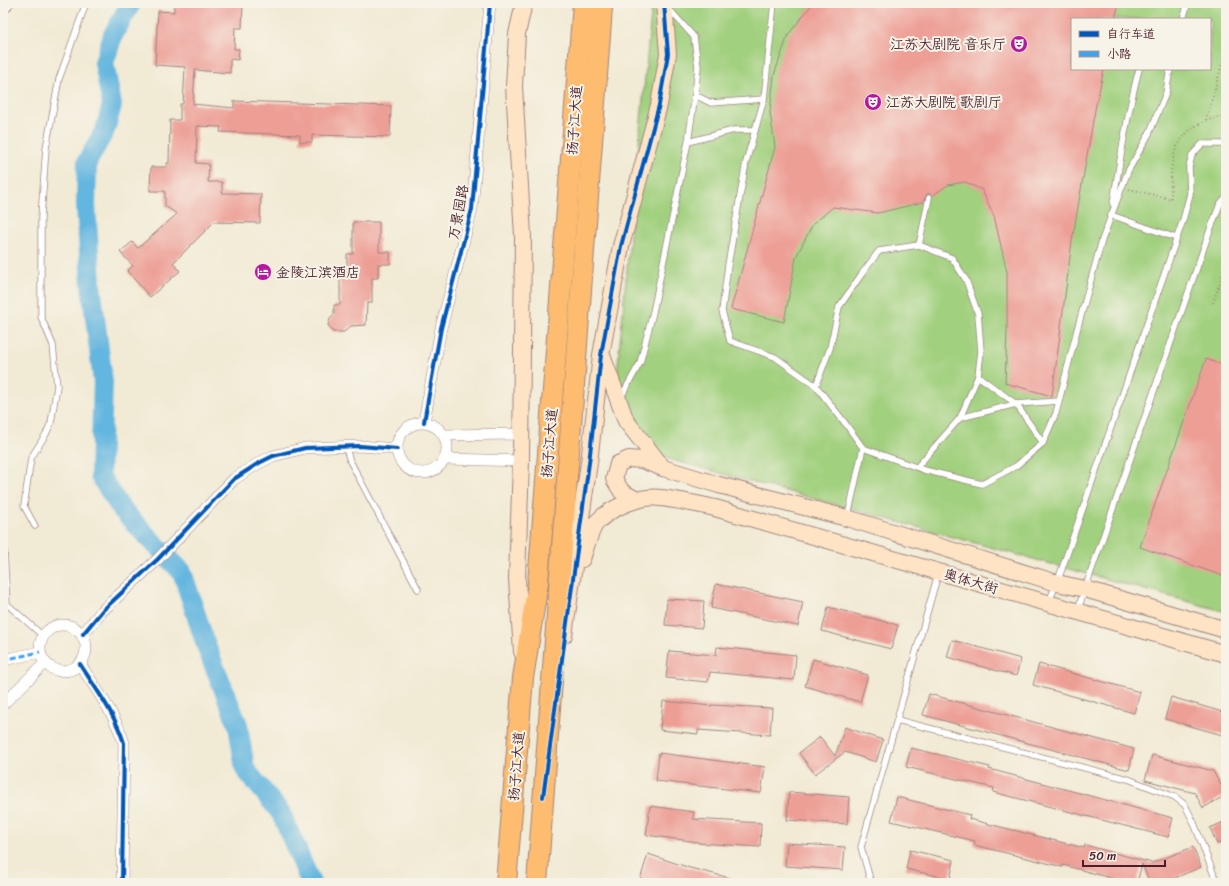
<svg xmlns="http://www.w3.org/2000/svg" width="1229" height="886" font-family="Sriracha,'LXGW WenKai TC',sans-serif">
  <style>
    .green { fill: #a1d07e; stroke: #767854; fill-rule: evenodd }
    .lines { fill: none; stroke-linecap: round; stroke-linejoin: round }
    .river { stroke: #64b6df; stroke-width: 20 }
    .building { fill: #ed9f96 }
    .lane-casing { stroke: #9e8480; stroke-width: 7 }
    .street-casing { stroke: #9e8480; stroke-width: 12 }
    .secondary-casing { stroke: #9e8480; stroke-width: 18 }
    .highway-casing { stroke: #9e8480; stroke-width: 22 }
    .path { stroke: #9e8480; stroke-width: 2; stroke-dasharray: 1 3; stroke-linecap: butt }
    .lane { stroke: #fff; stroke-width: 5.5 }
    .street { stroke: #fff; stroke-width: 11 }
    .secondary { stroke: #fee4c5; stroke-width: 16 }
    .highway { stroke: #fdbc6f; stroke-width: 20 }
    .quiet { stroke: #40a2eb; stroke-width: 3; stroke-dasharray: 6 3; stroke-linecap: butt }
    .cycleway-casing { stroke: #f7f3e8; stroke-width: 6 }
    .cycleway { stroke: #0057b8; stroke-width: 4 }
    .labels { text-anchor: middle; stroke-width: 4; stroke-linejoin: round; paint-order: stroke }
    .poi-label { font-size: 14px; fill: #4a1f2b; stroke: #f7f3e8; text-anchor: start }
    .street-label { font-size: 14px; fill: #4a1f2b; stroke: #f7f3e8 }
  </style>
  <rect width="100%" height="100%" fill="#f7f3e8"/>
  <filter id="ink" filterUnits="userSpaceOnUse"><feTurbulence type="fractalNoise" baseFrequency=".025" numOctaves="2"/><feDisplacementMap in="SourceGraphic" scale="8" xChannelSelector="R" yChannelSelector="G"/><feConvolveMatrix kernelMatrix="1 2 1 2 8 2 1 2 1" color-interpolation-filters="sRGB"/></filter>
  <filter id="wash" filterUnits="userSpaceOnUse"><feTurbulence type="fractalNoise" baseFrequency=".012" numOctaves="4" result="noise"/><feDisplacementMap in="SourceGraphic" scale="16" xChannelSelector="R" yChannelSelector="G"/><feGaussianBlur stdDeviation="0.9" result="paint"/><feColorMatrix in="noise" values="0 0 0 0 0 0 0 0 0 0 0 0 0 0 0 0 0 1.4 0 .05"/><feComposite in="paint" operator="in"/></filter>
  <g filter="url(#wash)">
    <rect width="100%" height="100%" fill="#f1ead4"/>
    <path class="green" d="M652,3H1226V612L665,458L628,413L617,374ZM1072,19H1210V69H1072Z"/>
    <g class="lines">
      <path class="river" d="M131,3L113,35L104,63L112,105L105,130L87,162L86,205L91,285L103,382L100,476L122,510L182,572L207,648L238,725L245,769L281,813L311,883"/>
    </g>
    <g id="blocks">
      <g class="building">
        <path d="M174,3H243L242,28H235L234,49H239L238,60L230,59V73L195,70L193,104L234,108V101L391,106L390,137L312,135V142H300V135L220,132L221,127L197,126L196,163L209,164L208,182H222V193L261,194L260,223L214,222L173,263L180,271L150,297L127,271L133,266L120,252L132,242L138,248L177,214L165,206V191H150L151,167H167V163H169L170,120H180V104H183L185,67L155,65L158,11L174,12Z"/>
        <path d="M813,3H1119L1115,19H1072V69H1104L1095,110L1072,241L1052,396L1005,383L1007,331V272L994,216L982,190L965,182L948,185L932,196L930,194H927L923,202L878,213L833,207L813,224L796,257L784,322L731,309L775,147L770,112L774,75L788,35Z"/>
        <path d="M353,222H379V252H390V264H378V278H372V303H367L366,325L351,326L344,332H333L328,325L330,319L334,315V305H340V272H347V254H353Z"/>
        <path d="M1206,359L1226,366V577L1140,547Z"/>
        <path d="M716,584L803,602L798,626L711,608Z"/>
        <path d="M667,599L704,601L702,628L665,625Z"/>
        <path d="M828,607L898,625L891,649L822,631Z"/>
        <path d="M952,640L1021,659L1016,676L947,657Z"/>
        <path d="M717,647L796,655L794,680L710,672L708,682L666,678L669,651L716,655Z"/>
        <path d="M813,659L868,675L860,702L805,686Z"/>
        <path d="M1039,664L1140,692L1134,713L1033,685Z"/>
        <path d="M929,694L1134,749L1129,770L923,715Z"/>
        <path d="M1171,697L1226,713V736L1165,719Z"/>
        <path d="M663,701L711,706V705L772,708L770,735L698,730V734L660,730Z"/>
        <path d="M845,727L883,740L876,762L845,752L815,774L799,753L820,737L835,756Z"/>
        <path d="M911,748L990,767L989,769L1173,818L1168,837L993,792L994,788L906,767Z"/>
        <path d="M659,753L765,767L761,793L656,781Z"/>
        <path d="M1152,755L1213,771L1226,793V795L1203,808L1195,793L1145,780Z"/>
        <path d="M789,792L849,797L847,824L787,820Z"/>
        <path d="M897,797L970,815L969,819L1084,848L1085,845L1152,863L1193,847L1201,867L1163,883H1150L1142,864L1137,883H1129L1063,865V867L974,845L975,841L891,821Z"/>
        <path d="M650,806L694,812L693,819L761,823L760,847L698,843V842L646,835Z"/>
        <path d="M1226,821V840L1217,844L1210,828Z"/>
        <path d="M787,843L845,847L843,870L785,866Z"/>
        <path d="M910,850L954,860L950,879L906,869Z"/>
        <path d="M648,854L690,868L738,880V883H650L640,880Z"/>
      </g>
    </g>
  </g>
  <g filter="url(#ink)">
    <use href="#blocks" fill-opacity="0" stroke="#9e8480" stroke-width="1"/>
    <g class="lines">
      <g class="lane-casing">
        <g id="lane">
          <path d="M774,3L764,99L746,162L728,265L722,311L730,341L775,357L816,386L845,423L863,448L924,470L982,484L1016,466L1043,443L1056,413L1077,330L1102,240L1128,171L1149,134L1166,93L1170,69"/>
          <path d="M3,9H7L11,3"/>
          <path d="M1183,19L1188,3"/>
          <path d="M695,95L711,103L764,99"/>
          <path d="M688,142L734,130H755"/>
          <path d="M1113,204C1120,158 1127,114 1139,69"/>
          <path d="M1112,213L1111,215L1176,238"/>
          <path d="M919,245L929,198"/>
          <path d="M978,376L1016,404L1043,443"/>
          <path d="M816,386L830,348L839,307L861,275L879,251L919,245L952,258L966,280L978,314L981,351L978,376L960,418L917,467"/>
          <path d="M621,397L640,363L653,312L688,142L695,95L698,67L694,37L669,9"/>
          <path d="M960,418L1016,404L1059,401"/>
          <path d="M345,446L350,461L418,589"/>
          <path d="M848,516L863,448"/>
          <path d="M35,526L24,506L31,458L46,434L51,423L57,386L53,345L41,317V217L46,148L59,79L86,3"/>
          <path d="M3,532L7,604L43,636"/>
          <path d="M1049,601L1057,583L1183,220L1190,194L1189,167L1192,155L1202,144H1224L1226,145"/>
          <path d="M1078,609L1210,230L1220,204L1226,197"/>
          <path d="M897,720L1128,779L1175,797L1185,805L1194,823L1217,883"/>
          <path d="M871,883L861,847L938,574"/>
        </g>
      </g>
      <g class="street-casing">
        <g id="street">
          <path d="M424,422L441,328L472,209L490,3"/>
          <circle cx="422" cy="448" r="25"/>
          <path d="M444,435L520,434"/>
          <path d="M445,459L521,461"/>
          <circle cx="63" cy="648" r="23"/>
          <path d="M83,634L102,611L158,559L234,479L259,463L273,456L305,448L360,446L397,449"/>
          <path d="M3,660L40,652"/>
          <path d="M80,664C96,689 115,714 124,743L122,883"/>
          <path d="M3,704L45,663"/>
        </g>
      </g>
      <g class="secondary-casing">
        <g id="secondary">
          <path d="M603,358L626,421L663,468L719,485L847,518L1057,583L1085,589L1226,630"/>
          <path d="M637,500L622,492L614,479L618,464L629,459L642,460L663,468"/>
          <path d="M582,559C585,550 591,528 597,522C611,507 641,495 661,498C679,500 697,504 715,508L1226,654"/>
          <path d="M564,635L589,463L601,355L621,246L659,105L668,54L664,3"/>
          <path d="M522,652L517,579L521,461L523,236L514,86L517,34L524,3"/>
        </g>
      </g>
      <g class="highway-casing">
        <g id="highway">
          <path d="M506,883L523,678L538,583L583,3"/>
          <path d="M537,883L602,8"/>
        </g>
      </g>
      <g class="path">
        <path d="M1206,120L1226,50"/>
        <path d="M1129,189L1171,199C1171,185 1170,169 1174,155C1180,132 1203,117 1226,117"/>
        <path d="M1213,303L1226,263"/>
      </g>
      <use href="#lane" class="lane"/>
      <use href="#street" class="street"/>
      <use href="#secondary" class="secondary"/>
      <use href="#highway" class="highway"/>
      <path class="quiet" d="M3,660L40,652"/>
      <g class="cycleway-casing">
        <g id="cycleway">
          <path d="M424,422L441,328L472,209L490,3"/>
          <path d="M83,634L102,611L158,559L234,479L259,463L273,456L305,448L360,446L397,449"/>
          <path d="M80,664C96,689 115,714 124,743L122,883"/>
          <path d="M543,797L589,463L601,355L621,246L659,105L668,54L664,3"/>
        </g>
      </g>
      <use href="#cycleway" class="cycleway"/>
    </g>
  </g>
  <defs>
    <g id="theatre-disc" transform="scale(0.9)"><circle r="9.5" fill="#b5179e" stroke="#f7f3e8"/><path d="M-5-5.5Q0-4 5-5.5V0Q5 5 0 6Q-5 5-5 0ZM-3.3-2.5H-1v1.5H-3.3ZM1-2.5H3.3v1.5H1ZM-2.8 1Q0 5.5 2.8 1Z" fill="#fff"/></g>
    <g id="hotel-disc" transform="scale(0.9)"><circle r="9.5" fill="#b5179e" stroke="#f7f3e8"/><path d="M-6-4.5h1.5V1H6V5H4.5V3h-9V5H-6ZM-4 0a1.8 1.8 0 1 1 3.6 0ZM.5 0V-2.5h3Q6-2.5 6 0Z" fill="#fff"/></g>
  </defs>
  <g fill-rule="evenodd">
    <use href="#theatre-disc" x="1019" y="44"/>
    <use href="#theatre-disc" x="873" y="102"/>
    <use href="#hotel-disc" x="263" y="272"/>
  </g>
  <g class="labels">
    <g class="poi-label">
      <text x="1006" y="49" text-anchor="end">江苏大剧院 音乐厅</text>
      <text x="886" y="107">江苏大剧院 歌剧厅</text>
      <text x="276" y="277">金陵江滨酒店</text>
    </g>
    <g class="street-label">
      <text transform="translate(574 120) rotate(-86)" y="5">扬子江大道</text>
      <text transform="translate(458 212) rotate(-79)" y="5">万景园路</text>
      <text transform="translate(549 443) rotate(-85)" y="5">扬子江大道</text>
      <text transform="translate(971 581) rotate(16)" y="5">奥体大街</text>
      <text transform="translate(516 766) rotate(-85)" y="5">扬子江大道</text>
    </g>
  </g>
  <rect width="1229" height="886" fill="none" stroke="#f7f3e8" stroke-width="16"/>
  <rect x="1071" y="18" width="140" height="52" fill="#f7f3e8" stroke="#b29e9c"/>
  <rect x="1079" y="31" width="20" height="6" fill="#0057b8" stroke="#b29e9c"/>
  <text x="1107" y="38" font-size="12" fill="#4a1f2b">自行车道</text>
  <rect x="1079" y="51" width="20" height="6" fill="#40a2eb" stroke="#b29e9c"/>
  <text x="1107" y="58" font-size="12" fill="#4a1f2b">小路</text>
  <path d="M1083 860v6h82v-6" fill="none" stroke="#4a1f2b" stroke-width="2"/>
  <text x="1089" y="860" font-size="12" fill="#4a1f2b" stroke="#f7f3e8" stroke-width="3" paint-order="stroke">50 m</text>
</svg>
